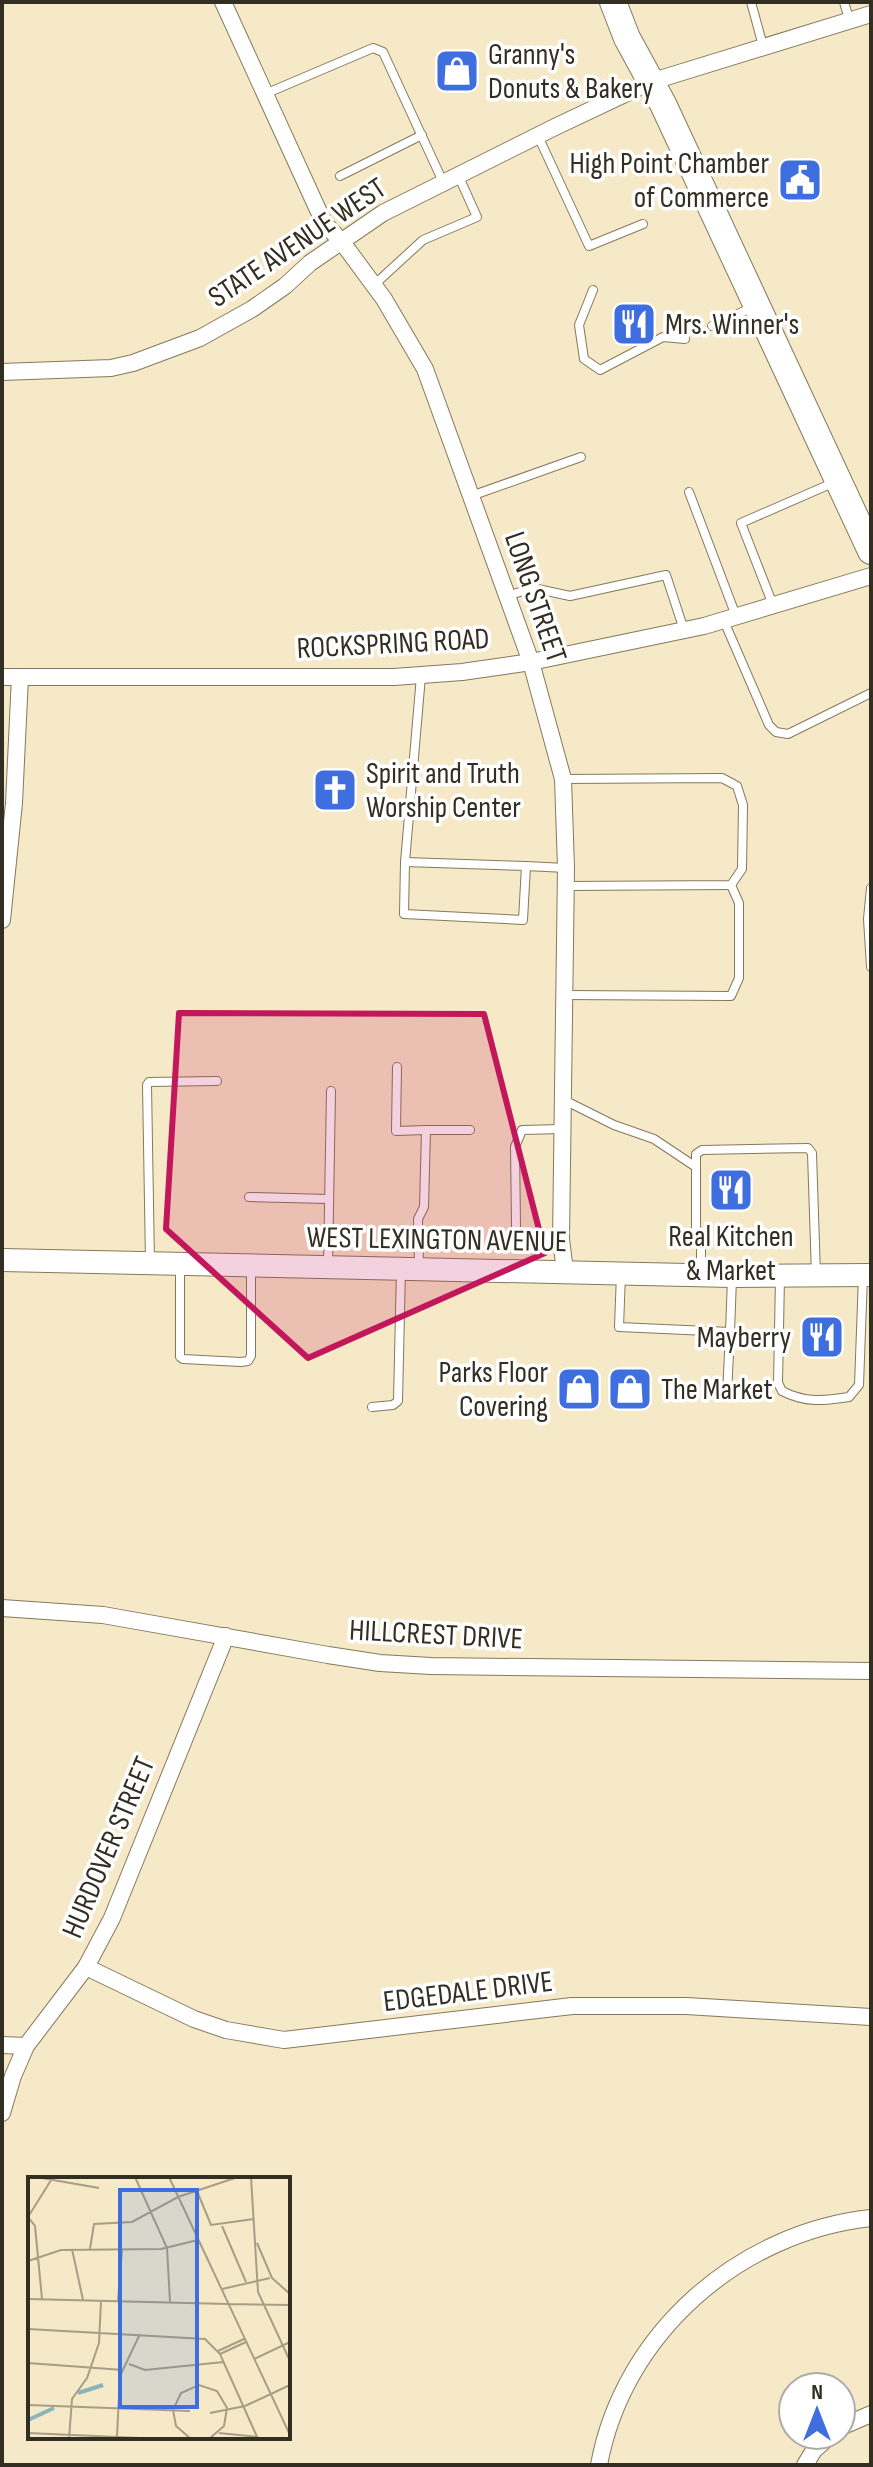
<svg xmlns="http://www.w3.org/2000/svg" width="873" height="2467" font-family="'Sofia Sans Condensed',sans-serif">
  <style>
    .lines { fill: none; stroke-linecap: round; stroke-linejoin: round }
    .lane-casing { stroke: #84795b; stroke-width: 10 }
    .street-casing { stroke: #84795b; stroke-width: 18 }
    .secondary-casing { stroke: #84795b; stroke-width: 24 }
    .primary-casing { stroke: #84795b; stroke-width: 28 }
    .lane { stroke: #fff; stroke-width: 8 }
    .street { stroke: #fff; stroke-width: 16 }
    .secondary { stroke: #fff; stroke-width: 22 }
    .primary { stroke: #fff; stroke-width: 26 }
    .marked { fill: #c2185b; fill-opacity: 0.2; stroke: #c2185b; stroke-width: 6; stroke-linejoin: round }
    .labels { text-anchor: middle; stroke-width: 7; stroke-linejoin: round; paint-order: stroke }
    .poi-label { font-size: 30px; fill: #322e21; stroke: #fff; text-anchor: start }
    .street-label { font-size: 30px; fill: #322e21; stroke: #fff }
    .inset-river { fill: none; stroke: #8ab5ba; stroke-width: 4 }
    .inset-road { fill: none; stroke: #a79e85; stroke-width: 2 }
    .view { fill: #3f6fdf; fill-opacity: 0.15; stroke: #3f6fdf; stroke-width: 4 }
    .inset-edge { fill: none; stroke: #322e21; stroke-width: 4 }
  </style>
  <rect width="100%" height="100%" fill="#f5e9c8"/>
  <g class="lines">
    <g class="lane-casing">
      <g id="lane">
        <path d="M751,2L763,46"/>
        <path d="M844,2L849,19"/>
        <path d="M265,94L373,48L383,52L444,184"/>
        <path d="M538,136L589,246L643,224"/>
        <path d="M340,176L422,135"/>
        <path d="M374,285L423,240L477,217L459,177"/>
        <path d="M593,290L579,325L584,359L600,370L663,337L685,339"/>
        <path d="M712,326L755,306"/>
        <path d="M689,492L736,616"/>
        <path d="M471,496L581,457"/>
        <path d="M507,596L533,588L570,596L666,575L684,630"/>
        <path d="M773,605L741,523L835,482"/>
        <path d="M724,621L769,725L776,732L788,734L871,693"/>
        <path d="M421,676L405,862L404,914L523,920L526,866L566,868"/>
        <path d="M563,779L722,778L737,786L743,805L742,869L731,885L565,886"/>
        <path d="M405,862L526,866"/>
        <path d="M871,888L868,919L871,967"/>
        <path d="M564,995L731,996L739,978V903L731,885"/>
        <path d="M397,1067L396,1131L426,1130"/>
        <path d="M564,1100L614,1125L654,1139L696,1167"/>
        <path d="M249,1197L329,1199"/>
        <path d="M516,1226L515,1147L522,1130L562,1129"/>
        <path d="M150,1262L147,1085L149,1082L217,1081"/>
        <path d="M180,1264V1357L183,1359L241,1362L248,1361L251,1356V1265"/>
        <path d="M328,1265L331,1091"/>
        <path d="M419,1267L418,1219L424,1207L426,1130H470"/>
        <path d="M701,1273V1246L696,1240V1154L702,1150L808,1148L812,1153L816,1275"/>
        <path d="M621,1274L619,1327L730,1332L732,1278"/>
        <path d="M780,1277L778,1383L782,1391C805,1403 824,1401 849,1397L859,1385L863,1276"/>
        <path d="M727,1395L730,1332"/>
        <path d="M372,1407L393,1405L398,1401L401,1269"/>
      </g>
    </g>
    <g class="street-casing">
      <g id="street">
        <path d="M223,2L324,223L342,242L384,299L425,369L531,662L563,779L566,868L561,1239L565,1271"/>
        <path d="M2,372L111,368L133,363L200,338L252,309L285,286L310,263L383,213L555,127L650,82L871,14"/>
        <path d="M2,677H394L462,672L531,662L704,626L871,576"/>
        <path d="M2,920L14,803L20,677"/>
        <path d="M2,1608L103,1615L328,1655L380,1663L431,1666L871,1671"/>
        <path d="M86,1967L194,2019L226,2030L284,2040L572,2006H686L871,2017"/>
        <path d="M2,2045L26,2046"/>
        <path d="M2,2113L13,2076L26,2046L86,1967L112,1918L226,1636"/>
        <path d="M841,2427L871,2414"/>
        <path d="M599,2465C623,2333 740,2232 871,2218"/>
        <path d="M805,2465L814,2450L831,2435"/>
      </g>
    </g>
    <g class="secondary-casing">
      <path id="secondary" d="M2,1260L732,1276L871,1275"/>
    </g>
    <g class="primary-casing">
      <path id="primary" d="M613,2L627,38L663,104L871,551"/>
    </g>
    <use href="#lane" class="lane"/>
    <use href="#street" class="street"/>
    <use href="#secondary" class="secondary"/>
    <use href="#primary" class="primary"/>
  </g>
  <path class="marked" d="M179,1013L484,1014L545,1253L308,1358L166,1229Z"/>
  <defs>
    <g id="shop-square" transform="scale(2.3)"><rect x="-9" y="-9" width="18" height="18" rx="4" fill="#3f6fdf" stroke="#fff"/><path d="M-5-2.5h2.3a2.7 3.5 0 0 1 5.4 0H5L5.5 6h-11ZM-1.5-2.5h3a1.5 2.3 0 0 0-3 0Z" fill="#fff"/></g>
    <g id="civic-square" transform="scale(2.3)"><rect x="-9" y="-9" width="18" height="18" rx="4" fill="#3f6fdf" stroke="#fff"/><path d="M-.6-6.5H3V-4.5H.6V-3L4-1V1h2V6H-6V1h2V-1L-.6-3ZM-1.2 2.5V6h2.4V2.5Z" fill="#fff"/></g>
    <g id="restaurant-square" transform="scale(2.3)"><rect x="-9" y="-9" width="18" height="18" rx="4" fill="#3f6fdf" stroke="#fff"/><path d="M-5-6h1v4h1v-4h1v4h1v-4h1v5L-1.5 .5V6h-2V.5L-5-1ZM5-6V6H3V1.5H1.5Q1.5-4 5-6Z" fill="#fff"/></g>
    <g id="church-square" transform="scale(2.3)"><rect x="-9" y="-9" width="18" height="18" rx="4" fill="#3f6fdf" stroke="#fff"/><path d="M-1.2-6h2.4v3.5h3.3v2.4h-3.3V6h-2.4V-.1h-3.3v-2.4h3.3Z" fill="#fff"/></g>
  </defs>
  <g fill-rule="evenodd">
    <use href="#shop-square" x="457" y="71"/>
    <use href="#civic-square" x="800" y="180"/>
    <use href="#restaurant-square" x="634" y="324"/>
    <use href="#church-square" x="335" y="790"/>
    <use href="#restaurant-square" x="731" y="1190"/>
    <use href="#restaurant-square" x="822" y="1337"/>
    <use href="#shop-square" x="579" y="1389"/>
    <use href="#shop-square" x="630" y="1389"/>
  </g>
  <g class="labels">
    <g class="poi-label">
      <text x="488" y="64">Granny's<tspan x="488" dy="34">Donuts &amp; Bakery</tspan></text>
      <text x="769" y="173" text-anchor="end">High Point Chamber<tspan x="769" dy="34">of Commerce</tspan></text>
      <text x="665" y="334">Mrs. Winner's</text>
      <text x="366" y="783">Spirit and Truth<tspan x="366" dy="34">Worship Center</tspan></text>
      <text x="731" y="1246" text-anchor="middle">Real Kitchen<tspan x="731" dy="34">&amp; Market</tspan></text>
      <text x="791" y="1347" text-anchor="end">Mayberry</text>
      <text x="548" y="1382" text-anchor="end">Parks Floor<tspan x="548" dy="34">Covering</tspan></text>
      <text x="661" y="1399">The Market</text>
    </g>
    <g class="street-label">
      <text transform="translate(297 242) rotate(-34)" y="10">STATE AVENUE WEST</text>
      <text transform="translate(536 597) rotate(71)" y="10">LONG STREET</text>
      <text transform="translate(393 643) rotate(-3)" y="10">ROCKSPRING ROAD</text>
      <text transform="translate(437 1239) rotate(1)" y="10">WEST LEXINGTON AVENUE</text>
      <text transform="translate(436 1634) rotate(3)" y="10">HILLCREST DRIVE</text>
      <text transform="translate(108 1847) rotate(-67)" y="10">HURDOVER STREET</text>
      <text transform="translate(468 1991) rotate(-7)" y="10">EDGEDALE DRIVE</text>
    </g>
  </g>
  <g transform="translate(28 2177)">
    <rect width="262" height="262" fill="#f5e9c8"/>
    <path class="inset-river" d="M50,216L75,208M0,243L26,231"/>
    <path class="inset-road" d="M8,0L71,11M107,0L139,71L142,125M141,0L262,258M223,0L230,115L262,184M169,14L183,48L226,42M0,40L7,49L14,122M0,40L25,0M194,49L218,105M229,66L244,101L262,117M44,72L55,123M62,72L66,47L104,45L150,20L210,0M0,84L33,73L133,72L170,63M194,112L242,101M0,122L200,127M90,124L94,73M200,127L262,128M0,152L177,162L192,177L230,262M190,174L216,162M192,177L218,165M226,182L262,165M0,186L95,193M101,187L117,193L196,185M0,228L162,234M182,236L217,229L262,208M0,256L134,262M191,256L230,260M89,259L92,199L112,157M41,262L44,222L59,201L71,166L73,124M163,262L148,249L145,233L153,216L171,208L189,214L199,231L196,249L181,262"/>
    <path class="view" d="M92,13H169V230H92Z"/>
    <rect width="262" height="262" class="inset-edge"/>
  </g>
  <rect width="873" height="2467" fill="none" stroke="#322e21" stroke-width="8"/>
  <g transform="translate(817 2411)"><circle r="38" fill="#ffffff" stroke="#adaba6" stroke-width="2"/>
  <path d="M0-6L14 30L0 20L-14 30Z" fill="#3f6fdf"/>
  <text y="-12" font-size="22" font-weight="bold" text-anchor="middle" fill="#322e21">N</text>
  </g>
</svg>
